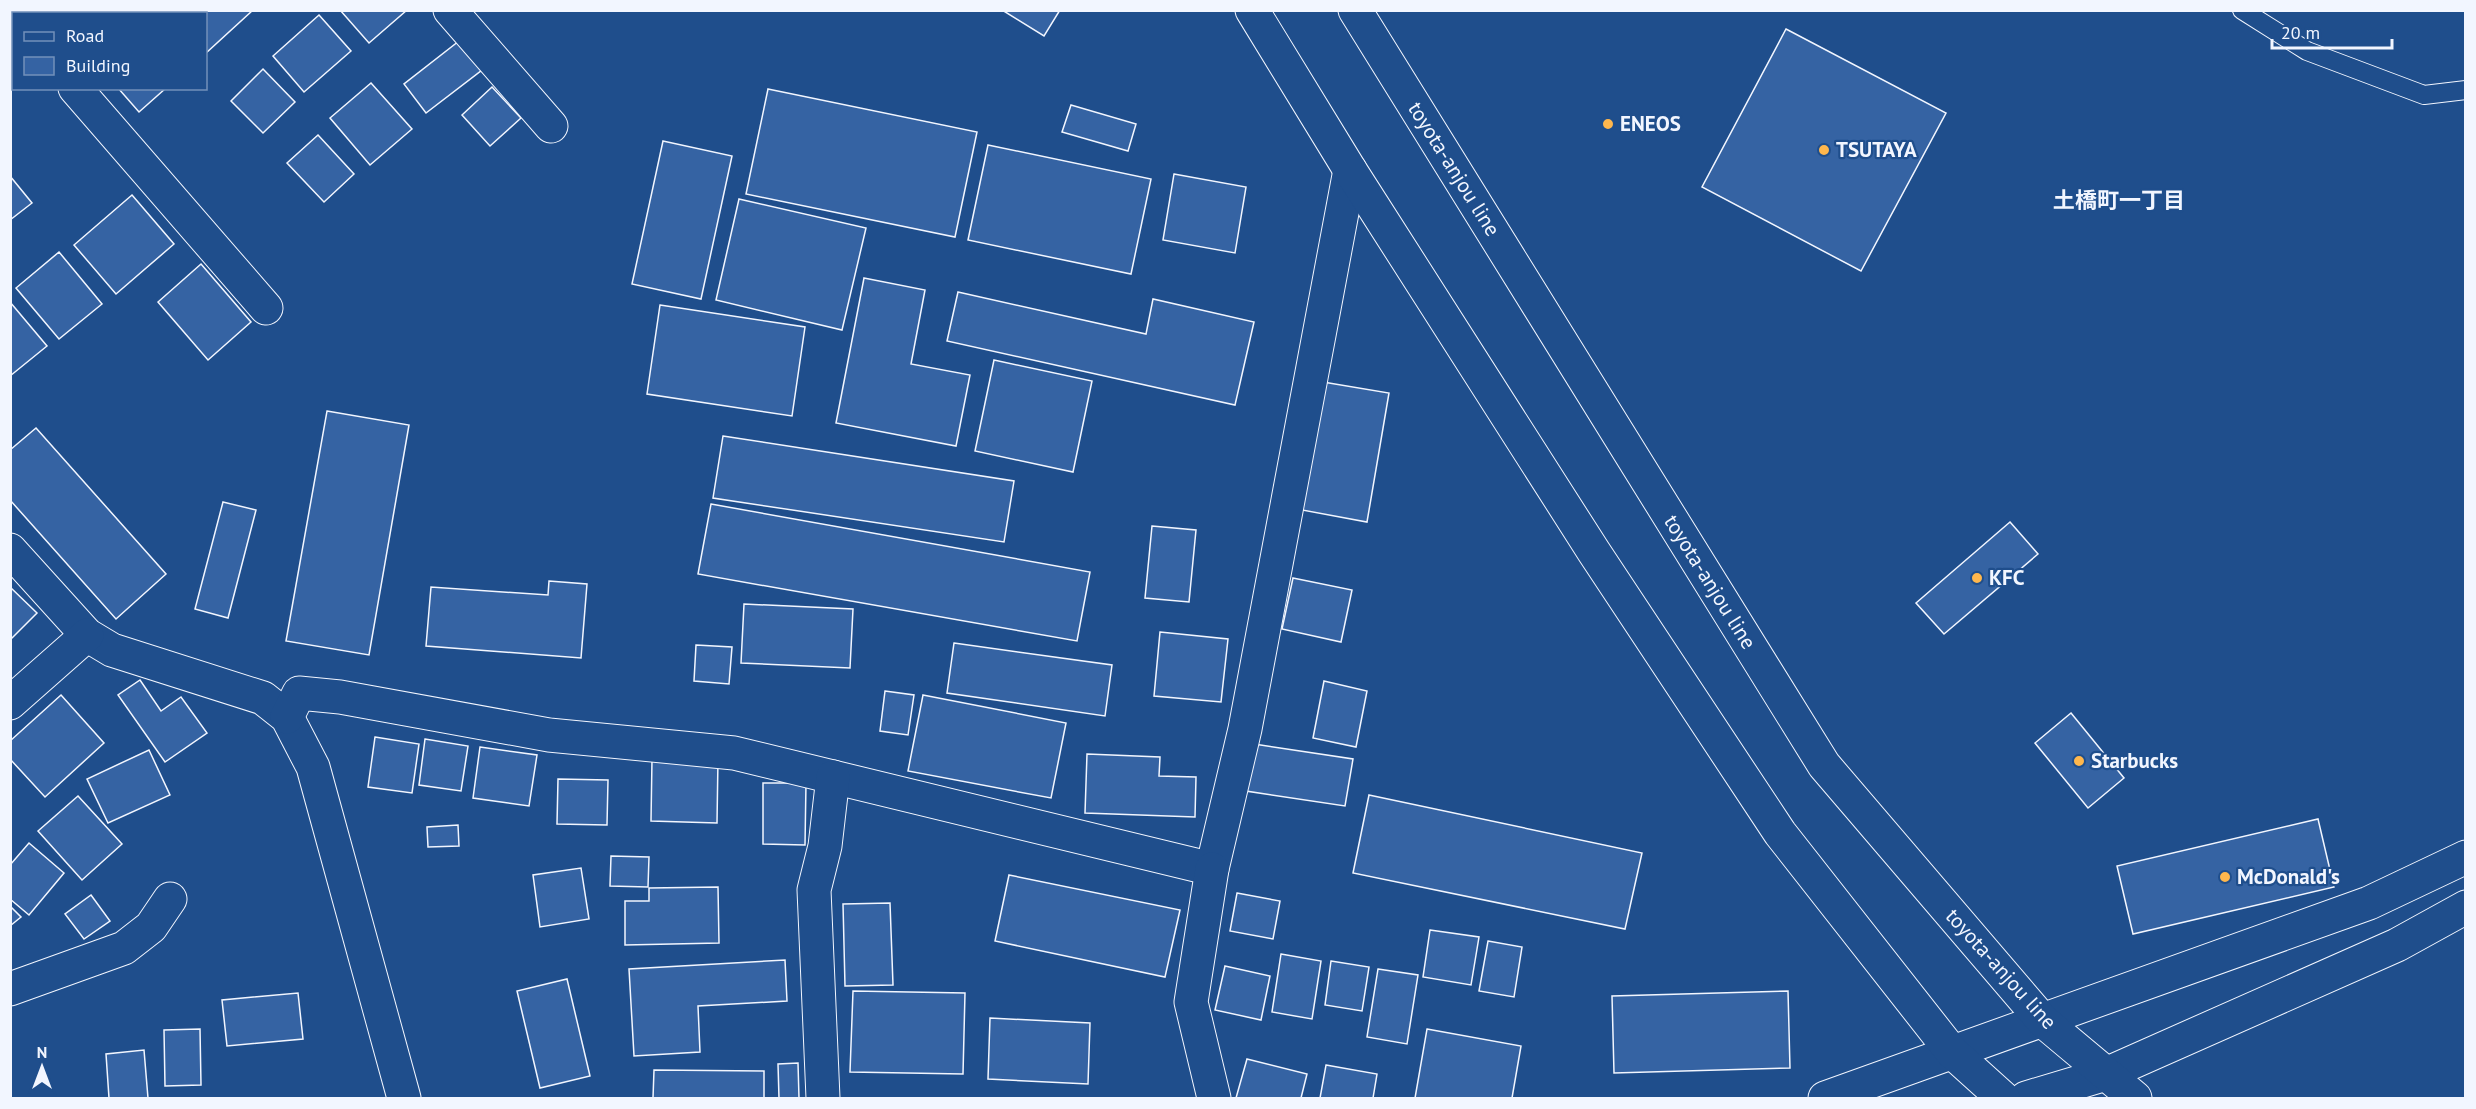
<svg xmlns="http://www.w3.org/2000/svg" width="2476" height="1109" font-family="'PT Sans','Noto Sans JP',sans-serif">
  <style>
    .building { fill: #3563a3; stroke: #f2f6ff; stroke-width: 1.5 }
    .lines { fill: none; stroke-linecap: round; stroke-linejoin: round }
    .lane-casing { stroke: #f2f6ff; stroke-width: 20 }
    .street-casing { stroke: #f2f6ff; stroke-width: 35 }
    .secondary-casing { stroke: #f2f6ff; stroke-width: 35 }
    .primary-casing { stroke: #f2f6ff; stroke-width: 35 }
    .lane { stroke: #1f4e8c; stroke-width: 18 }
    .street { stroke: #1f4e8c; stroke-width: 33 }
    .secondary { stroke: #1f4e8c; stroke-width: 33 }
    .primary { stroke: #1f4e8c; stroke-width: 33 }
    .poi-dot { fill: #ffb74d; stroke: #1f4e8c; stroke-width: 2 }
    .labels { text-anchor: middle; stroke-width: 4.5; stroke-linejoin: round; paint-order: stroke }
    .poi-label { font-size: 21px; font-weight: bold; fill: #f2f6ff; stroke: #1f4e8c; text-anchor: start }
    .street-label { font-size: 21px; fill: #f2f6ff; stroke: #1f4e8c }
    .neighbourhood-label { font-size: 22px; font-weight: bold; fill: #f2f6ff; stroke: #1f4e8c }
  </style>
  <rect width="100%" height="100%" fill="#1f4e8c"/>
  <g class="building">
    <path d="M119,10H253L206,53V14H116Z"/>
    <path d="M340,10H407L369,43Z"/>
    <path d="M1002,10H1060L1044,36Z"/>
    <path d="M319,15L351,51L304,92L273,56Z"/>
    <path d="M1786,29L1946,113L1861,271L1702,187Z"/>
    <path d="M459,41L482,70L426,113L404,84Z"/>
    <path d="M263,69L295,102L263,133L231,101Z"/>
    <path d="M371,83L412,129L370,165L330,118Z"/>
    <path d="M492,87L521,118L490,146L462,115Z"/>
    <path d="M118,88H166L139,112Z"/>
    <path d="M768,89L977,132L955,237L746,194Z"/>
    <path d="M1071,105L1136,124L1128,151L1062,132Z"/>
    <path d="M318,135L354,174L324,202L287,163Z"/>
    <path d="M663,141L732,156L701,299L632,284Z"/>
    <path d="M988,145L1151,179L1131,274L968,240Z"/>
    <path d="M1174,174L1246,187L1235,253L1163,240Z"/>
    <path d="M10,176L32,203L10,220Z"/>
    <path d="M132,195L174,244L116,294L74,245Z"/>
    <path d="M739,199L866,228L842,330L716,300Z"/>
    <path d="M59,252L102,304L59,339L16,288Z"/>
    <path d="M201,264L251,322L208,360L158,302Z"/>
    <path d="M864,278L925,290L911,364L970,375L956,446L836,423Z"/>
    <path d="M958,292L1146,334L1153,299L1254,322L1235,405L947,341Z"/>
    <path d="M10,302L47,346L10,376Z"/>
    <path d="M660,305L805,327L792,416L647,394Z"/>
    <path d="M994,360L1092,381L1073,472L975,451Z"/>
    <path d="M1323,382L1389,393L1367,522L1302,510Z"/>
    <path d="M327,411L409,425L369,655L286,641Z"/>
    <path d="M36,428L166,574L116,619L10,500V450Z"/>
    <path d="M723,436L1014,481L1004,542L713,498Z"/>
    <path d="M223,502L256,510L228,618L195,609Z"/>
    <path d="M711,504L1090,572L1077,641L698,574Z"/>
    <path d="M2010,522L2038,554L1944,634L1916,603Z"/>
    <path d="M1152,526L1196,530L1189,602L1145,598Z"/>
    <path d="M1293,578L1352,590L1341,642L1282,629Z"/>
    <path d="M549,581L587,584L581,658L426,646L431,587L548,595Z"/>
    <path d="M10,587L37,613L10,640Z"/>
    <path d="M744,604L853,609L850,668L741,663Z"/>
    <path d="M1160,632L1228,639L1221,702L1154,696Z"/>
    <path d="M954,643L1112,665L1105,716L947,693Z"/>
    <path d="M696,645L732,647L729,684L694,681Z"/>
    <path d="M140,680L161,711L181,697L207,733L165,762L118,695Z"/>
    <path d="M1324,681L1367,691L1356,747L1313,738Z"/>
    <path d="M885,691L914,695L908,735L880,731Z"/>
    <path d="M61,695L104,743L45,797L10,759V741Z"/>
    <path d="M923,695L1066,723L1051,798L908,771Z"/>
    <path d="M2071,713L2124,778L2088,808L2035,743Z"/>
    <path d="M375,737L419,744L412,793L368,787Z"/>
    <path d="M425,739L468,746L461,791L419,785Z"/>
    <path d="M1254,744L1353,759L1345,806L1246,791Z"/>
    <path d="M480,747L537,755L529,806L473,798Z"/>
    <path d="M149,750L170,795L108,823L87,779Z"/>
    <path d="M1087,754L1160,757L1159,776L1196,777L1195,817L1085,813Z"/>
    <path d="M652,759H718L717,823L651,821Z"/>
    <path d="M558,779L608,780L607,825L557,824Z"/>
    <path d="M763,783H806L805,845L763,844Z"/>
    <path d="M1369,795L1642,853L1625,929L1353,873Z"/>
    <path d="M78,796L122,844L82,880L38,831Z"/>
    <path d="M2318,819L2334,887L2133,934L2117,866Z"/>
    <path d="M458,825L459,846L428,847L427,827Z"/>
    <path d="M29,843L64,873L29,915L10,899V865Z"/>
    <path d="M611,856L649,857L648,887L610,886Z"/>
    <path d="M581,868L589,919L540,927L533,875Z"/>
    <path d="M1009,875L1180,910L1165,977L995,941Z"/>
    <path d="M718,887L719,943L625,945V901H649V888Z"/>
    <path d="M1237,893L1280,901L1273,939L1230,931Z"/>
    <path d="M91,895L110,921L84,939L65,914Z"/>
    <path d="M890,903L893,985L845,986L843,904Z"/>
    <path d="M10,906L21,917L10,926Z"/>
    <path d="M1430,930L1479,937L1471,985L1423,977Z"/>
    <path d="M1488,941L1522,947L1514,997L1479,991Z"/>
    <path d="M1281,954L1321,961L1312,1019L1272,1012Z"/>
    <path d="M785,960L787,1001L698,1006L700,1052L634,1056L629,969Z"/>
    <path d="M1331,961L1369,967L1362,1011L1325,1005Z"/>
    <path d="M1225,966L1270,976L1261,1020L1215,1010Z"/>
    <path d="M1378,969L1418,975L1407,1044L1367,1037Z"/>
    <path d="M567,979L590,1076L540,1088L517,991Z"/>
    <path d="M853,991L965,993L963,1074L850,1072Z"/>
    <path d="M1788,991L1790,1068L1614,1073L1612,996Z"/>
    <path d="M298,993L303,1039L227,1046L222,1000Z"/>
    <path d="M990,1018L1090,1023L1088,1084L988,1079Z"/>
    <path d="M200,1029L201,1085L165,1086L164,1030Z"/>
    <path d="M1427,1029L1521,1046L1512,1098H1415Z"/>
    <path d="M144,1050L148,1098H109L106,1054Z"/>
    <path d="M1247,1059L1307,1074L1301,1098H1236Z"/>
    <path d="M798,1063L799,1098H779L778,1064Z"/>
    <path d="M1326,1065L1377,1074L1373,1098H1320Z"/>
    <path d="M654,1070L764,1071V1098H653Z"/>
  </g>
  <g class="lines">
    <g class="lane-casing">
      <path id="lane" d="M2242,10L2307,51L2424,95L2466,90"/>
    </g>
    <g class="street-casing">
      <g id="street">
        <path d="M450,10L551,126"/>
        <path d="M10,15L14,19"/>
        <path d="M75,88L266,308"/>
        <path d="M10,550L87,635L112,650L263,698L287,717L313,767L404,1098"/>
        <path d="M10,703L87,635"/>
        <path d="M287,717L299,693L340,697L549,735L734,753L1212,869L1245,729L1350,170"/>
        <path d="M1212,869L1191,1002L1214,1098"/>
        <path d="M10,989L124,948L151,927L170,899"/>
        <path d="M823,1098L814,890L825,846L833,777"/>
      </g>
    </g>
    <g class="secondary-casing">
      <g id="secondary">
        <path d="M1825,1098L2369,903L2466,857"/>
        <path d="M2026,1098L2106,1074L2397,945L2466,907"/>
      </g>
    </g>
    <g class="primary-casing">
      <g id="primary">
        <path d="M1252,10L1350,170L1594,552L1780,833L1952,1052L2003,1098"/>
        <path d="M1355,10L1824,765L2043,1021L2135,1098"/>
      </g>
    </g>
    <use href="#lane" class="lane"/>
    <use href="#street" class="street"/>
    <use href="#secondary" class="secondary"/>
    <use href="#primary" class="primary"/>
  </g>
  <g class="poi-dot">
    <circle cx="1608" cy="124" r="6"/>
    <circle cx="1824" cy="150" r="6"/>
    <circle cx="1977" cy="578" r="6"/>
    <circle cx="2079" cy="761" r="6"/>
    <circle cx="2225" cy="877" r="6"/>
  </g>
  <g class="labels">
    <g class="poi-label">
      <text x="1620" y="131">ENEOS</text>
      <text x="1836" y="157">TSUTAYA</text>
      <text x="1989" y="585">KFC</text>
      <text x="2091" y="768">Starbucks</text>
      <text x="2237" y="884">McDonald's</text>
    </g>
    <g class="street-label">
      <text transform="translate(1454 169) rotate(58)" y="7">toyota-anjou line</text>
      <text transform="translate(1710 582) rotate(58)" y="7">toyota-anjou line</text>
      <text transform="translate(2001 969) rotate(48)" y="7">toyota-anjou line</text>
    </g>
    <g class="neighbourhood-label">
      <text x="2119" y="208">土橋町一丁目</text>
    </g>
  </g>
  <rect width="2476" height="1109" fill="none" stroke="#f2f6ff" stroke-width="24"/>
  <rect x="12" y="12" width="195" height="78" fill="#1f4e8c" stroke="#7391ba" stroke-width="1.5"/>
  <rect x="24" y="32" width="30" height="9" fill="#1f4e8c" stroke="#7391ba" stroke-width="1.5"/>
  <text x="66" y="42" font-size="18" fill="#f2f6ff">Road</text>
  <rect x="24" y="57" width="30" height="18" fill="#3563a3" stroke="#7391ba" stroke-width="1.5"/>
  <text x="66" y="72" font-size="18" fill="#f2f6ff">Building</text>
  <g transform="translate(42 1067)" stroke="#1f4e8c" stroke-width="4.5" paint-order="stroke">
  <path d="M0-4.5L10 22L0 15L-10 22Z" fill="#f2f6ff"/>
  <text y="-9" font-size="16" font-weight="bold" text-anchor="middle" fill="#f2f6ff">N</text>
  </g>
  <path d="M2272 39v9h120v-9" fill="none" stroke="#f2f6ff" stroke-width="3"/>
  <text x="2281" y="39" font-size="18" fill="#f2f6ff" stroke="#1f4e8c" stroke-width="4.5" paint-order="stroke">20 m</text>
</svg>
